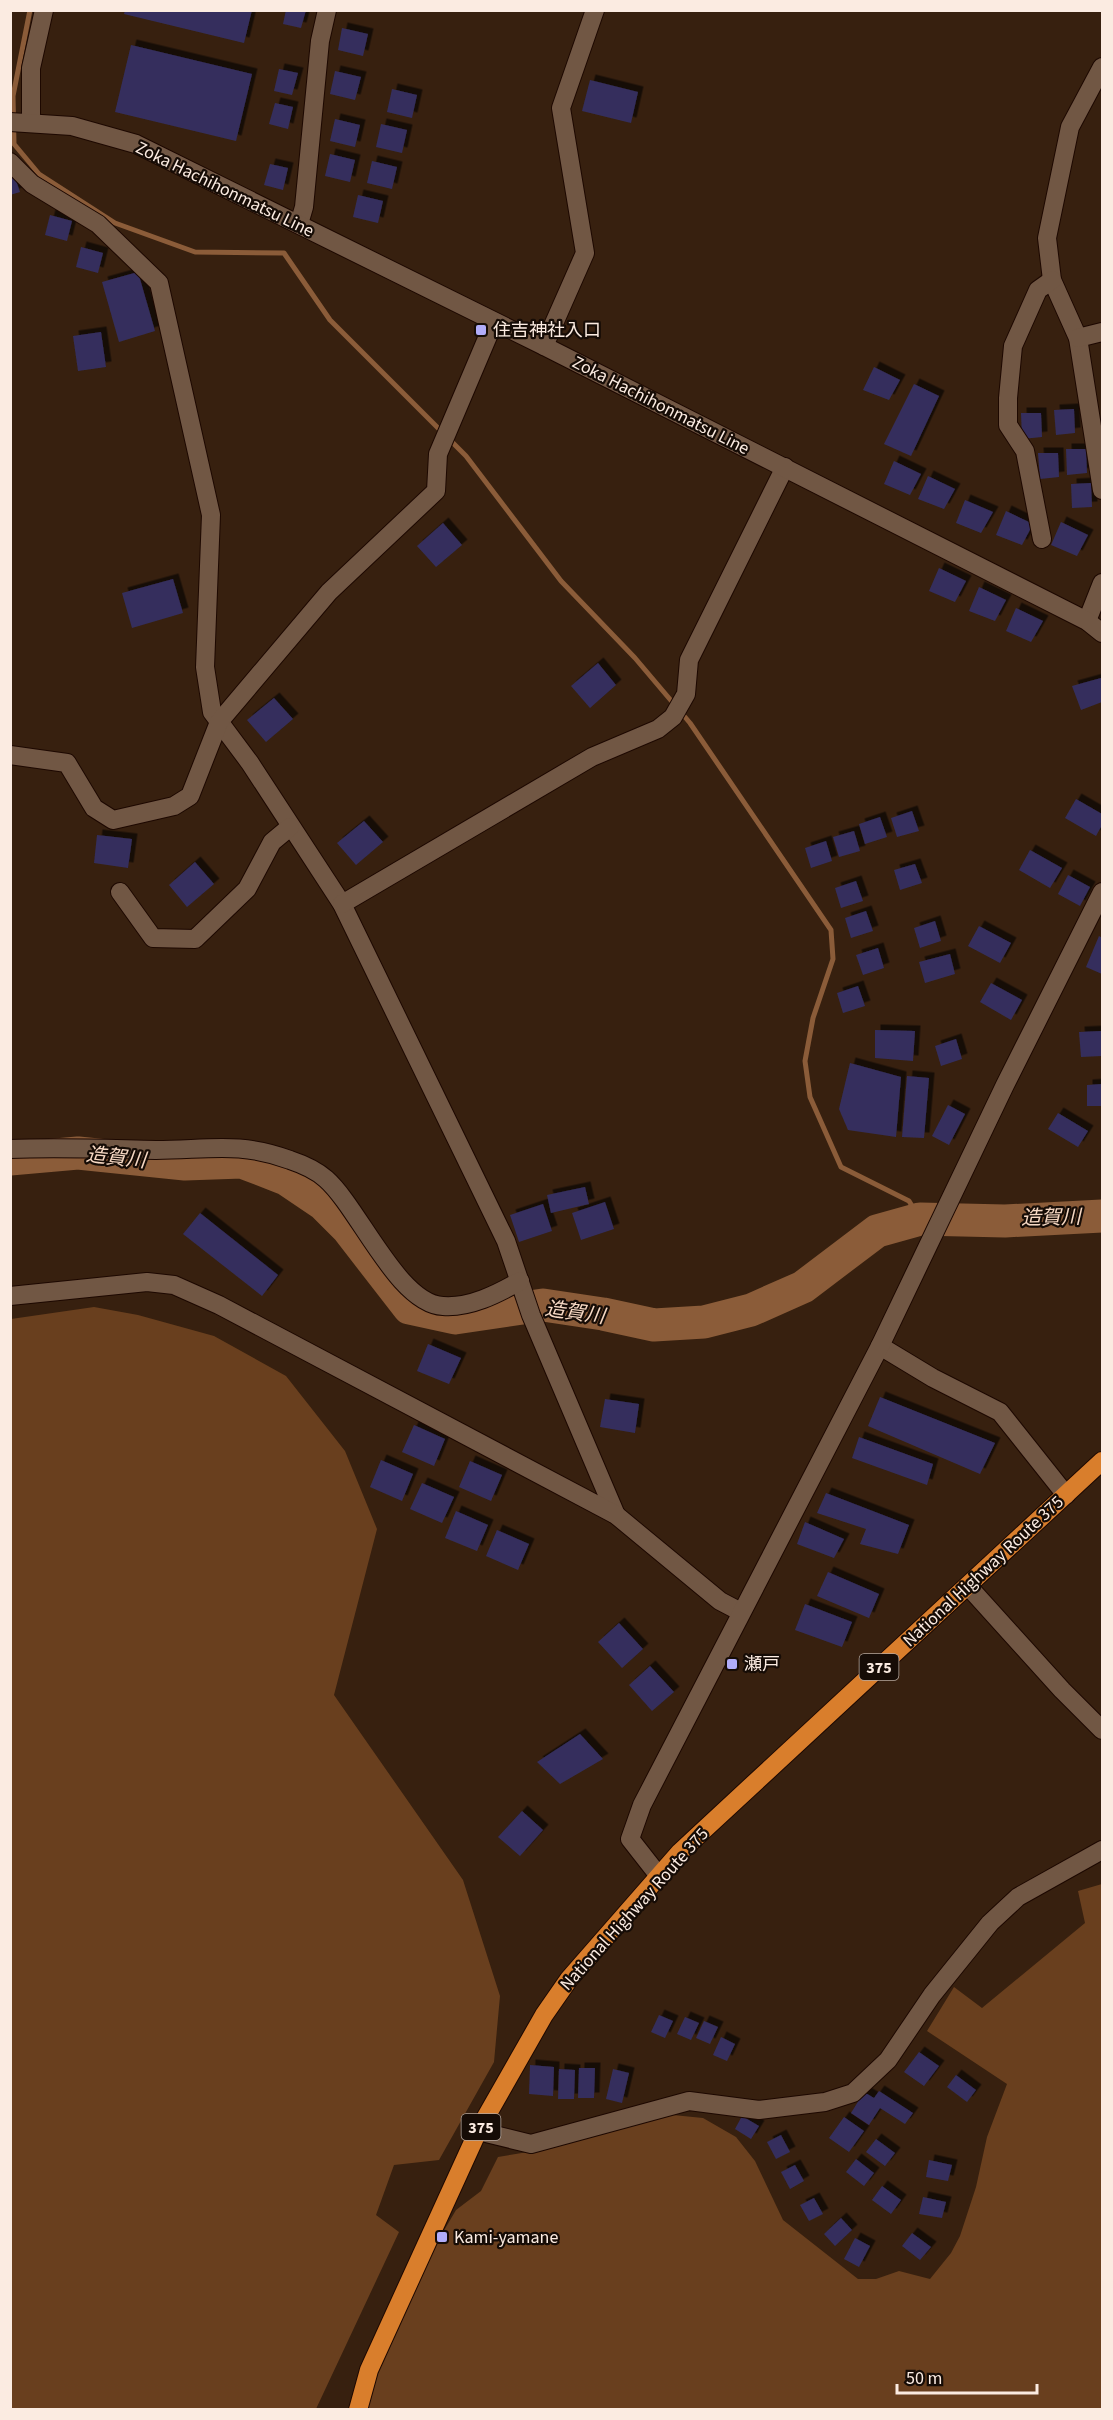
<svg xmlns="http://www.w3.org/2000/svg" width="1113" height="2420" font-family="'Source Sans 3','Noto Sans JP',sans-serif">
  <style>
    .green { fill: #693f1e }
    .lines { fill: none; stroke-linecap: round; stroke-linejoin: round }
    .stream { stroke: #8b5c39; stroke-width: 5 }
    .river { stroke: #8b5c39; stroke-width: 33 }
    .building { fill: #342f5d; filter: url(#shadow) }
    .minor-casing { stroke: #1d0800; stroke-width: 20 }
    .tertiary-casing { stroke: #1d0800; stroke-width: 20 }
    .secondary-casing { stroke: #1d0800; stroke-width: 20 }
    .trunk-casing { stroke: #1d0800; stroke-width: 20 }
    .minor { stroke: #715744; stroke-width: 18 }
    .tertiary { stroke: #715744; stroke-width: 18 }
    .secondary { stroke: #715744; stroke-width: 18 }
    .trunk { stroke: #d97e2c; stroke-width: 18 }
    .poi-dot { fill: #b1adfa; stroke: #160c06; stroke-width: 2 }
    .labels { text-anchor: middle; stroke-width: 4.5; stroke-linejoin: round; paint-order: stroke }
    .shield { fill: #160c06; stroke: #b6a89f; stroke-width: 1.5 }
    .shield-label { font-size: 16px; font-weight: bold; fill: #fbebe1 }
    .street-label { font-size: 18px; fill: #fbebe1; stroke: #160c06 }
    .poi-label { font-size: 18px; fill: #fbebe1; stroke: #160c06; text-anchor: start }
    .water-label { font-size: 20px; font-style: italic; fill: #f7d9c4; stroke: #160c06 }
  </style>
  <defs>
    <filter id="shadow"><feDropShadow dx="5.5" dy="-5.5" stdDeviation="0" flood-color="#0009"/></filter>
  </defs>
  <rect width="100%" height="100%" fill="#37200f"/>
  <g class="green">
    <path d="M94,1307L138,1315L214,1336L286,1376L345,1451L377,1529L334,1695L463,1880L500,1996L494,2062L439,2160L394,2165L376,2215L399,2232L316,2409H11V1319Z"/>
    <path d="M1102,1884V2409L359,2410L395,2314L456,2210L481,2191L498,2157L534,2151L673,2115L703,2118L736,2137L755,2161L783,2220L858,2279H876L899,2271L930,2279L951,2253L960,2236L976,2187L987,2137L1007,2084L927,2031L954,1987L982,2008L1085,1923L1078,1891Z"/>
  </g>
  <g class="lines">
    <g class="stream">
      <path d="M30,10L13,96L14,144L39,174L115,223L195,252L284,253L330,320L442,432"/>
      <path d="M449,439L466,456L561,581L635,658L690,723L831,930L833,959L813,1018L805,1061L810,1097L841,1167L909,1201L920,1219"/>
    </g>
    <path class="river" d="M10,1159L78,1153L185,1164L242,1162L286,1179L323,1204L347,1228L409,1308L455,1318L543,1305L603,1314L654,1325L704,1322L751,1310L803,1287L877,1231L920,1219L1005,1221L1102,1216"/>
  </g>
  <g class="building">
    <path d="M125,10H252L244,43L124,14Z"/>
    <path d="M286,10H306L301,28L283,24Z"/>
    <path d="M342,28L368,34L363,56L338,50Z"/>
    <path d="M131,45L252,74L236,141L115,112Z"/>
    <path d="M279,69L298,73L292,95L274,91Z"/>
    <path d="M335,71L361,77L355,100L330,94Z"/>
    <path d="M590,80L638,92L631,123L582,111Z"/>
    <path d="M392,89L417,95L412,118L387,112Z"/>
    <path d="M275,103L293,107L288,129L269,124Z"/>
    <path d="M335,119L360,125L355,147L330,141Z"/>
    <path d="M381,124L407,130L402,153L376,147Z"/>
    <path d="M330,154L355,160L350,182L325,176Z"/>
    <path d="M372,161L397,167L392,189L367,183Z"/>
    <path d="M270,164L288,168L283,190L264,185Z"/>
    <path d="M13,172L20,192L10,195V173Z"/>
    <path d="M358,195L383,201L378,223L353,217Z"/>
    <path d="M50,215L72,221L67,241L45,235Z"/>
    <path d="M81,247L103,253L98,273L76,267Z"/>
    <path d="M138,272L155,331L119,342L102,282Z"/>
    <path d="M101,332L106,367L78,371L73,336Z"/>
    <path d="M874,367L900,380L889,400L863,390Z"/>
    <path d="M914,384L939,396L911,456L884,444Z"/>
    <path d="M1074,409L1075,433L1056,435L1054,410Z"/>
    <path d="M1021,413H1041L1042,437L1022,439Z"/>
    <path d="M1066,449H1086L1087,473L1067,475Z"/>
    <path d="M1038,453H1058L1059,477L1040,479Z"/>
    <path d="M894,461L921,474L910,495L884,484Z"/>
    <path d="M928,476L955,489L944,509L918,499Z"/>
    <path d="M1091,483L1092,507L1072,508L1071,484Z"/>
    <path d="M965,500L993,512L981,533L956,523Z"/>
    <path d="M1006,511L1033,524L1022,545L996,535Z"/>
    <path d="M1061,522L1088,535L1077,556L1051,545Z"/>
    <path d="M443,523L462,545L436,567L417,546Z"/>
    <path d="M939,568L966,581L955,602L929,591Z"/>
    <path d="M173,579L183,613L132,628L122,593Z"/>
    <path d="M979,587L1006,600L995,621L969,611Z"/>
    <path d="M1016,608L1043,621L1031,642L1006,631Z"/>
    <path d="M598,663L616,685L590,708L571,686Z"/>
    <path d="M1101,678L1102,702L1081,710L1072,686Z"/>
    <path d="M274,698L293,719L266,742L247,720Z"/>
    <path d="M1076,799L1102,814V825L1096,836L1065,818Z"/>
    <path d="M912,811L919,831L897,837L891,818Z"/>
    <path d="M880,817L887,837L865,844L859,824Z"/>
    <path d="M364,821L383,842L356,865L337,843Z"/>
    <path d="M854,831L860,851L839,857L833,837Z"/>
    <path d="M97,835L132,839L128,868L94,863Z"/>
    <path d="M826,841L832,861L811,868L805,848Z"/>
    <path d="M1030,850L1062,868L1050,888L1019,870Z"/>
    <path d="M195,862L214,884L187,907L169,885Z"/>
    <path d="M915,864L922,883L900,890L894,870Z"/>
    <path d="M1068,875L1090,887L1080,906L1058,894Z"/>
    <path d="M856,881L863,901L841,908L835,888Z"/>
    <path d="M866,911L873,931L851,938L845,918Z"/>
    <path d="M935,921L941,941L920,948L914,928Z"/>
    <path d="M979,926L1011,943L1000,963L968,946Z"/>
    <path d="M1099,936L1102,938V974L1086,967Z"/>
    <path d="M878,948L884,968L863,975L856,955Z"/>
    <path d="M950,954L955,974L925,983L919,962Z"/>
    <path d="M991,983L1022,1000L1011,1020L980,1002Z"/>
    <path d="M858,986L865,1006L843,1013L837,993Z"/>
    <path d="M875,1030L915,1031L913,1061L875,1058Z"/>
    <path d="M1101,1031L1102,1056L1081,1057L1079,1032Z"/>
    <path d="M956,1039L962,1059L941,1066L935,1046Z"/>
    <path d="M850,1063L901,1077L896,1137L848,1130L839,1109Z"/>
    <path d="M907,1076L929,1078L924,1138L902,1137Z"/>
    <path d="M1102,1084V1106H1087V1085Z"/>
    <path d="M948,1105L965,1114L949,1145L932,1136Z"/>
    <path d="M1058,1113L1088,1131L1078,1147L1048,1129Z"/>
    <path d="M585,1187L589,1204L551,1213L547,1195Z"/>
    <path d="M605,1202L614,1229L581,1240L572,1213Z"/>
    <path d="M543,1204L552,1231L519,1242L510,1215Z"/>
    <path d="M200,1213L278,1275L262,1296L183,1234Z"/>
    <path d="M428,1344L461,1358L449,1384L417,1371Z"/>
    <path d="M880,1397L995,1443L980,1474L868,1426Z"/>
    <path d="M605,1399L639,1404L635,1433L600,1427Z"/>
    <path d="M414,1425L445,1439L434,1466L402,1452Z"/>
    <path d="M859,1437L933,1464L927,1485L852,1458Z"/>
    <path d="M381,1460L413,1474L402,1501L370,1487Z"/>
    <path d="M470,1461L502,1475L491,1501L459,1487Z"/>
    <path d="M422,1483L454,1497L442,1523L410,1509Z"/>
    <path d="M826,1493L909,1525L898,1554L860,1544L866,1529L817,1513Z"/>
    <path d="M456,1511L488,1525L477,1551L445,1538Z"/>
    <path d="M805,1522L844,1539L834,1558L797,1544Z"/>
    <path d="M497,1530L529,1544L518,1570L486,1556Z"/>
    <path d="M828,1572L879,1594L869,1618L817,1596Z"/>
    <path d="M805,1604L852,1622L842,1647L795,1630Z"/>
    <path d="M619,1623L643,1649L622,1668L598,1642Z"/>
    <path d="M650,1666L674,1692L652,1711L629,1685Z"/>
    <path d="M580,1734L603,1759L560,1784L537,1762Z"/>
    <path d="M522,1811L543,1830L520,1856L498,1837Z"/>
    <path d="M659,2015L673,2021L665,2038L651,2032Z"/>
    <path d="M685,2017L699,2023L691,2040L677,2034Z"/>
    <path d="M704,2021L718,2027L710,2044L696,2038Z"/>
    <path d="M721,2037L735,2044L727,2061L713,2055Z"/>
    <path d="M919,2052L939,2066L924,2086L904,2072Z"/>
    <path d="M530,2065L554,2067L553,2096L529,2094Z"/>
    <path d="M579,2068H595L594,2098H578Z"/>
    <path d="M559,2069L575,2070L574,2099H558Z"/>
    <path d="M613,2069L629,2073L622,2103L606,2099Z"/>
    <path d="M956,2075L976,2090L967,2102L947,2087Z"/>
    <path d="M879,2091L913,2113L905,2124L880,2108L869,2125L851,2113L864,2092L874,2098Z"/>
    <path d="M742,2116L759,2126L751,2139L735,2129Z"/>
    <path d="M844,2117L864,2131L849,2152L829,2138Z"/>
    <path d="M781,2135L790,2152L776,2159L767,2142Z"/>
    <path d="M876,2139L895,2153L885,2166L866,2152Z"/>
    <path d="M856,2159L874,2173L864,2186L846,2172Z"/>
    <path d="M929,2160L952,2165L948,2181L926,2177Z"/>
    <path d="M795,2165L804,2181L790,2189L781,2172Z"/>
    <path d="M882,2186L901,2200L891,2214L872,2200Z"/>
    <path d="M923,2197L946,2202L942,2218L919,2214Z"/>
    <path d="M814,2198L823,2214L809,2221L800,2205Z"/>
    <path d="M841,2218L852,2230L835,2246L824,2234Z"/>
    <path d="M912,2233L931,2247L920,2260L902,2246Z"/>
    <path d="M855,2238L870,2246L859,2267L844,2259Z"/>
  </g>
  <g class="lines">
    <g class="minor-casing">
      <g id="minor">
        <path d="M1102,67L1070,127L1047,238L1052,280L1078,338L1102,490"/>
        <path d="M31,122V68L44,10"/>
        <path d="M10,162L32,184L98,224L159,283L211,515L205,667L212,712L250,763L342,904L506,1241L531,1315L616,1515"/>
        <path d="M299,224L304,207L320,41L327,10"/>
        <path d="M1078,338L1102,332"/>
        <path d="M544,346L585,253L561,108L595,10"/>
        <path d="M1042,539L1025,451L1008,425V398L1013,346L1038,290L1052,280"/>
        <path d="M1087,621L1102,583"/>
        <path d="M10,755L67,763L94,808L113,820L174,806L190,796L219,722L329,592L436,491L438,454L494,322"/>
        <path d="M120,892L153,938L195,939L247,889L272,842L290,827"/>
        <path d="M342,904L592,757L658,729L673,717L686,694L689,660L785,467"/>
        <path d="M10,1149C59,1147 107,1149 156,1150C206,1150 240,1141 290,1160C302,1164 316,1170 326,1179C359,1208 398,1304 443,1306C470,1308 497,1294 520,1281"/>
        <path d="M10,1296L147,1282L174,1285L219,1305L616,1515L720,1601L741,1612"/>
        <path d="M880,1346L933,1378L1000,1412L1066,1495"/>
        <path d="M968,1586L1062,1690L1102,1730"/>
        <path d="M478,2131L531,2144L689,2101L759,2110L825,2102L853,2093L888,2060L932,1995L990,1923L1018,1897L1102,1850"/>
      </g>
    </g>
    <g class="tertiary-casing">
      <path id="tertiary" d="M659,1876L630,1839L642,1805L880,1346L1005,1085L1102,892"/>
    </g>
    <g class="secondary-casing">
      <path id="secondary" d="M10,122L72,126L136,144L544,346L1087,621L1102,633"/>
    </g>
    <g class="trunk-casing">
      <path id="trunk" d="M358,2410L369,2370L478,2131L544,2015L569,1979L680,1852L1102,1461"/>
    </g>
    <use href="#minor" class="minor"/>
    <use href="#tertiary" class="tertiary"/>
    <use href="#secondary" class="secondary"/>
    <use href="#trunk" class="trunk"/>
  </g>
  <g class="poi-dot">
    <rect x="475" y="324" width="12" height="12" rx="3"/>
    <rect x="726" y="1658" width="12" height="12" rx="3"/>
    <rect x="436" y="2231" width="12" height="12" rx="3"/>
  </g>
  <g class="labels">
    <g class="shield">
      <rect x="859.5" y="1654" width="39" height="26" rx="4.5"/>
      <rect x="461.5" y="2114" width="39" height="26" rx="4.5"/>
    </g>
    <g class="shield-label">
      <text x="879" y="1673">375</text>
      <text x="481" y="2133">375</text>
    </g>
    <g class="street-label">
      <text transform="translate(225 189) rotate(26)" y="6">Zoka Hachihonmatsu Line</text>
      <text transform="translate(661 405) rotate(27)" y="6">Zoka Hachihonmatsu Line</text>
      <text transform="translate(983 1571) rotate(-43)" y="6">National Highway Route 375</text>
      <text transform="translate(634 1909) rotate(-48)" y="6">National Highway Route 375</text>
    </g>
    <g class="poi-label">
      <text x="493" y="336">住吉神社入口</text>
      <text x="744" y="1670">瀬戸</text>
      <text x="454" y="2243">Kami-yamane</text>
    </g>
    <g class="water-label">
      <text transform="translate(116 1157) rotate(6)" y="7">造賀川</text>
      <text transform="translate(1051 1217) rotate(-1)" y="7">造賀川</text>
      <text transform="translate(575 1312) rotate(8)" y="7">造賀川</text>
    </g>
  </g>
  <rect width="1113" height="2420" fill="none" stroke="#fbebe1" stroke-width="24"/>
  <path d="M897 2384v9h140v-9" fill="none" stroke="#fbebe1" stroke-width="3"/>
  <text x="906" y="2384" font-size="18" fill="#fbebe1" stroke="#160c06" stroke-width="4.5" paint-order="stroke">50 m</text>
</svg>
